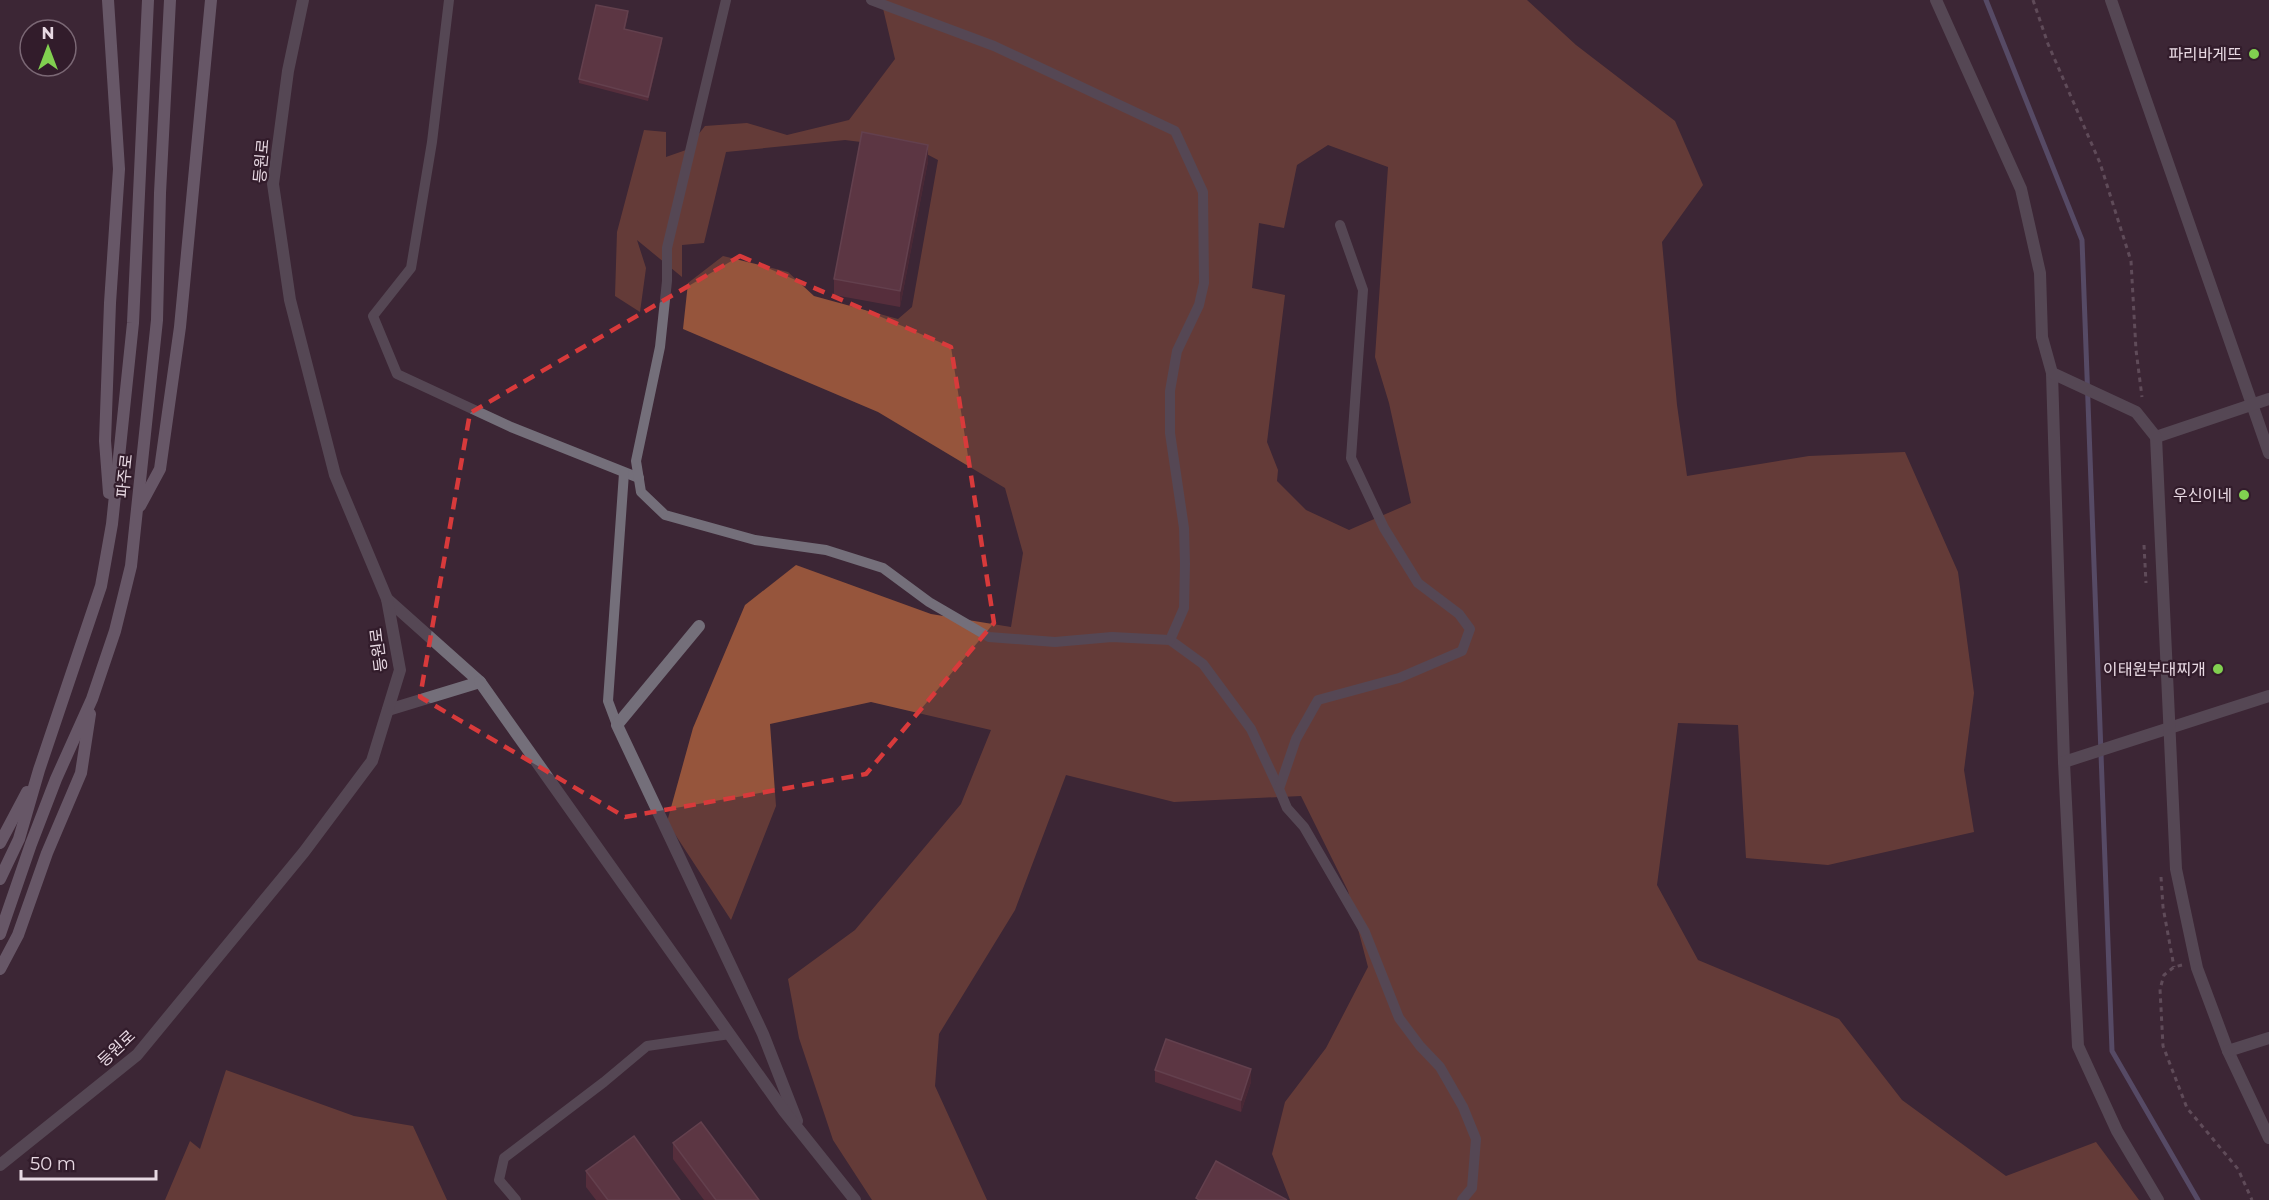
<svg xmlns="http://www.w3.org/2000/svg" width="2269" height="1200" font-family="Montserrat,'Noto Sans KR',sans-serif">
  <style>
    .forest { fill: #96553c; fill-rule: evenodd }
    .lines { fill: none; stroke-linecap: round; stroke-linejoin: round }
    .stream { stroke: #7575a0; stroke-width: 5 }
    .path { stroke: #8b7885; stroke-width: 3; stroke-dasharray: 4.5 4.5; stroke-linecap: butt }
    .service { stroke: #746f7a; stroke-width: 10 }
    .minor { stroke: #746f7a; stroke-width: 12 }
    .tertiary { stroke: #746f7a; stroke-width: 12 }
    .secondary { stroke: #9c93a5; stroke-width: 12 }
    .wall { fill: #773845 }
    .shaded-wall { fill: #5a2a37 }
    .building { fill: #834956; stroke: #93606c; stroke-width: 1.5 }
    .marked { fill: none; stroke: #d83a3b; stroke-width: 4.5; stroke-dasharray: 12 8; stroke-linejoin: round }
    .poi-dot { fill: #81d050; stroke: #321c2b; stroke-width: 2 }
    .labels { text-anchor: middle; stroke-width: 4.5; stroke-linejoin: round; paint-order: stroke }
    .poi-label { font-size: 16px; fill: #e8d9e3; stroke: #321c2b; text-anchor: end }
    .street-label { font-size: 16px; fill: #e8d9e3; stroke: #321c2b }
  </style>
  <rect width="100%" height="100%" fill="#3c2635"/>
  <g class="forest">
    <path d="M881,0H1527L1576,45L1675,121L1703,185L1662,242L1677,405L1687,476L1809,456L1905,452L1958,572L1974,693L1964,770L1974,832L1828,865L1746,858L1738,725L1678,723L1657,885L1698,960L1839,1019L1902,1100L2006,1176L2096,1142L2139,1200H1290L1272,1154L1285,1102L1326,1048L1368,967L1348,891L1301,796L1174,802L1066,775L1015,910L939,1034L935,1086L987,1200H872L833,1140L799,1038L788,979L855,930L961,804L991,730L871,702L770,724L776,806L731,920L667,822L693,728L745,605L796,565L931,614L1011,627L1023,553L1005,488L878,412L683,329L688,283L723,256L788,272L814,296L898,319L912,307L938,160L917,149L845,140L726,152L704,243L682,245V277L637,240L646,268L640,312L615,296L617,232L644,130L666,132V157L686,150L705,126L747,123L787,135L849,120L895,59ZM1328,145L1388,167L1375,357L1389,403L1411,503L1349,530L1306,510L1277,481L1278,470L1267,442L1285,295L1252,288L1259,223L1284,228L1297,165Z"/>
    <path d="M226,1070L354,1116L413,1126L447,1200H165L190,1141L200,1149Z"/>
  </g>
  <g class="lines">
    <path class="stream" d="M1986,0L2082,240L2112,1051L2198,1200"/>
    <g class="path">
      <path d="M2033,0L2048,44L2100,163L2131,261L2136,350L2142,397"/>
      <path d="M2144,545L2146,583"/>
      <path d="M2161,877L2163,907L2174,967"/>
      <path d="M2182,965L2174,967L2164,975L2160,989L2163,1046L2187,1108L2238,1169L2252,1200"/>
    </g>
    <g class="service">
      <path d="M449,0L432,142L411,268L373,316L397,374L511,427L639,478"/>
      <path d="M726,0L667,248V281L660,347L636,461L641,492L665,515L755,540L826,550L883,568L929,602L989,637L1055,642L1112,637L1170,640L1203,664L1251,729L1279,789"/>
      <path d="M871,0L994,46L1175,131L1203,192L1204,283L1199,305L1177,351L1170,391V433L1184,528L1185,564L1184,608L1170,640"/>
      <path d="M1340,225L1363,290L1351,458L1384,528L1418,583L1459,614L1470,629L1462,651L1399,678L1318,700L1296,739L1279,789L1287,808L1304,827L1365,932L1399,1018L1420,1046L1440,1067L1463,1107L1476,1139L1472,1188L1462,1200"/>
      <path d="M617,725L608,701L624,473"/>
      <path d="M516,1200L499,1180L504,1158L604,1082L647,1046L730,1034"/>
    </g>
    <g class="minor">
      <path d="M2111,0L2269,453"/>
      <path d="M2052,373L2064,762L2078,1046L2117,1131L2158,1200"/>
      <path d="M2156,437L2269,399"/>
      <path d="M387,599L480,682L388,710"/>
      <path d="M699,626L617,725L763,1034L797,1121"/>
      <path d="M480,682L784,1111L855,1200"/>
      <path d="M2064,762L2269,696"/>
    </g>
    <g class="tertiary">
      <path d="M1936,0L2021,189L2040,273L2042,337L2052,373L2136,412L2156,437L2176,869L2197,968L2228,1051L2269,1138"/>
      <path d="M2228,1051L2269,1038"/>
      <path d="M0,1165L137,1055L304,852L372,761L400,670L387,599L335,475L290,300L273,184L288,71L303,0"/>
    </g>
    <g class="secondary">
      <path d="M108,0L119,169L110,303L105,441L109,493"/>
      <path d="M140,506L160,469L180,327L211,0"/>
      <path d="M0,843L27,792"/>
      <path d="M0,879L19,839L39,770L101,586L112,524L133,323L148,0"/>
      <path d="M0,934L31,844L56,779L92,699L115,631L131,566L157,320L160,193L170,0"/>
      <path d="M0,969L18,935L47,853L81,773L90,714"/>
    </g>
  </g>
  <g class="wall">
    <path d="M628,15L625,29L662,42L648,101L579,83V79Z"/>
    <path d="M928,161L900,307L834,295V279Z"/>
    <path d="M1155,1070L1251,1082L1241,1112L1155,1082Z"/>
    <path d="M673,1143L759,1200H704L673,1159Z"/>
    <path d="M586,1171L680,1200H596L586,1187Z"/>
  </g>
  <g class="shaded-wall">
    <path d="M662,38V42L648,101V97Z"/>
    <path d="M928,145V161L900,307V291Z"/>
    <path d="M1251,1069V1082L1241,1112V1100Z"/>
  </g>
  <g class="building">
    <path d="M596,5L628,11L624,29L662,38L648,97L579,79Z"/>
    <path d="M862,132L928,145L900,291L834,279Z"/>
    <path d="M1166,1039L1251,1069L1241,1100L1155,1070Z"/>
    <path d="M701,1122L759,1200H716L673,1143Z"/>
    <path d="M634,1136L680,1200H608L586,1171Z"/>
    <path d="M1216,1161L1287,1200H1199L1196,1198Z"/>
  </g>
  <path d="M0 0H2269V1200H0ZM740,256L951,347L994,623L866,774L625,817L420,697L470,413Z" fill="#3c2635" fill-opacity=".55" fill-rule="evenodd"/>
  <path class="marked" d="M740,256L951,347L994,623L866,774L625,817L420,697L470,413Z"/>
  <g class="poi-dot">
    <circle cx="2254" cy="54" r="6"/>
    <circle cx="2244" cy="495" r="6"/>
    <circle cx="2218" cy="669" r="6"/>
  </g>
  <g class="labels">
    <g class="poi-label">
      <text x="2242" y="60">파리바게뜨</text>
      <text x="2232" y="501">우신이네</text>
      <text x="2206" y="675">이태원부대찌개</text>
    </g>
    <g class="street-label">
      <text transform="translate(261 161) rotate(-85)" y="6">등원로</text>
      <text transform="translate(124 476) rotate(-84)" y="6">파주로</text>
      <text transform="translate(378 650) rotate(-97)" y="6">등원로</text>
      <text transform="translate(116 1048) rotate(-43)" y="6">등원로</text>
    </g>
  </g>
  <g transform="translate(48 48)"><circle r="28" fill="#321c2b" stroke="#7b6875" stroke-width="1.5"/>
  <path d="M0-4.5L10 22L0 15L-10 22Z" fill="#81d050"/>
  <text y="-9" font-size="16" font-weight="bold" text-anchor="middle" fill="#e8d9e3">N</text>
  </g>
  <path d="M21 1170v9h135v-9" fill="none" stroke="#e8d9e3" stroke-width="3"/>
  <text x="30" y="1170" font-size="18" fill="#e8d9e3" stroke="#321c2b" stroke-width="4.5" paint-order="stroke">50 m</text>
</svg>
